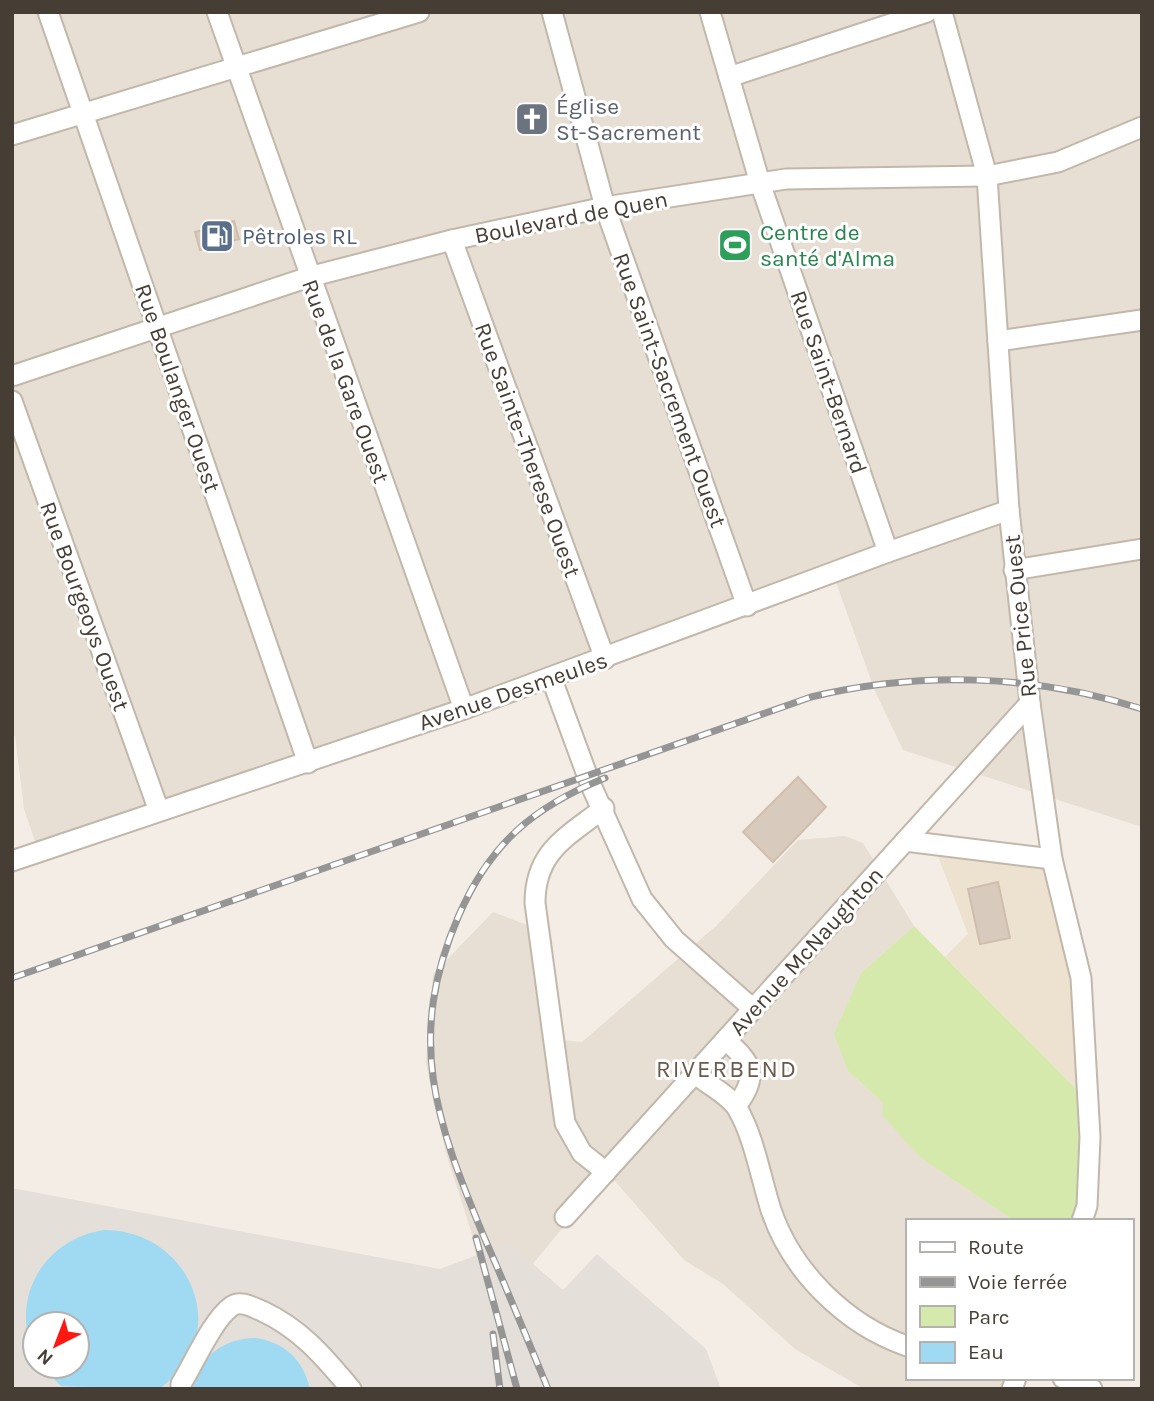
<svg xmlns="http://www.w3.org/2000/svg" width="1154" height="1401" font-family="Karla,sans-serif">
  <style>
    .residential { fill: #e7dfd3 }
    .industrial { fill: #e5dfda; fill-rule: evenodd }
    .education { fill: #ede1cf }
    .green { fill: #d5e9ad }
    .water { fill: #9fdaf2 }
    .building { fill: #d8cabd; stroke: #d0bead; stroke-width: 2 }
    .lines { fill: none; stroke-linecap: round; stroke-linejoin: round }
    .minor-casing { stroke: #c2b7ab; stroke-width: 23 }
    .minor { stroke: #fff; stroke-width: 19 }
    .rail-casing { stroke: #959595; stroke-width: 7 }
    .rail { stroke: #fff; stroke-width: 4.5; stroke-dasharray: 13; stroke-linecap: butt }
    .labels { text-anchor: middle; stroke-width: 6; stroke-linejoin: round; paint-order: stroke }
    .worship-label { font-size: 23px; fill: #5b616d; stroke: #fff; text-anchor: start }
    .street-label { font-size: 23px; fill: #463d35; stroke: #fff }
    .leisure-label { font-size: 23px; fill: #27864d; stroke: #fff; text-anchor: start }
    .service-label { font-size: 23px; fill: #4e5e75; stroke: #fff; text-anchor: start }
    .neighbourhood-label { font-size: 24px; letter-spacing: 2px; fill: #695a4c; stroke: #fff }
  </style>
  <rect width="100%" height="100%" fill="#f3ede5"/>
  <g class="residential">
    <path d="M12,12H1142V827L903,750L875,691L834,577L39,853L24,809L15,736H12Z"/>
    <path d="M845,836L863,843L914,926L861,973L848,1071L883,1103L921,1158L1014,1221H907V1378H1021L1016,1389H864L795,1349L723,1284L684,1260L608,1173L512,1289L497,1312L446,1153L426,1064L433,974L493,912L538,929L552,1039L582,1042L716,926L798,840Z"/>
  </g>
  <path class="industrial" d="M12,1188L440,1269L509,1243L563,1290L597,1254L706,1349L721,1389H12ZM35,1324H77V1366H35Z"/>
  <path class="education" d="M934,846L1049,864L1076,980L1082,1095L945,957L968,934Z"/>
  <path class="green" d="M914,926L1082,1095V1184L1072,1221H1014L921,1158L882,1115L883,1103L848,1071L834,1034L861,973Z"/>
  <g class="water">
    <path d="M104,1230C192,1230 235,1337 159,1389L61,1386L41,1366H77V1324H35V1356C8,1299 44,1239 104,1230Z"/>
    <path d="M256,1338C286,1343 303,1360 310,1389H192C198,1356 225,1338 256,1338Z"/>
  </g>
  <g class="building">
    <path d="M234,221L239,239L200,250L195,232Z"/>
    <path d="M798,777L826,807L773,862L743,832Z"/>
    <path d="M998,882L1010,938L980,944L968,889Z"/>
  </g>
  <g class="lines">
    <g class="minor-casing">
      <g id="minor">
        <path d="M48,12L308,763"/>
        <path d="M217,12L464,709"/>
        <path d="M552,12L605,207L747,606"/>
        <path d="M710,12L760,183L888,552"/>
        <path d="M942,12L987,176L1009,510L1030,703L1052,859L1081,978L1090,1137L1087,1206L1082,1221"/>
        <path d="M729,77L927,12"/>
        <path d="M12,135L419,12"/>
        <path d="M452,240L605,659"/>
        <path d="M998,341L1142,320"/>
        <path d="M12,376L309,277L452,240L605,207L786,179L987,176L1058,162L1142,127"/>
        <path d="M12,401L159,811"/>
        <path d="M1014,570L1142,549"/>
        <path d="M551,677L590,783L642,899L674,939L752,1008"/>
        <path d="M604,808C567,837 535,851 535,903L565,1123L582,1153L606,1172"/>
        <path d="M905,841L1052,859"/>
        <path d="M12,861L464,709L888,552L1009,510"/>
        <path d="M725,1040C753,1062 759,1077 736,1106"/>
        <path d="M695,1074C707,1084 729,1095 737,1108C754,1136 761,1179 771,1210C792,1272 846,1325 907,1346"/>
        <path d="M565,1217L1030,703"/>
        <path d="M1063,1378L1092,1389"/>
        <path d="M181,1389V1384C194,1363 213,1319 232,1306C241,1300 252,1307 262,1311C301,1329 324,1357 351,1389"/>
        <path d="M1012,1389L1016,1378"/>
      </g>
    </g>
    <use href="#minor" class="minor"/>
    <g class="rail-casing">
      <g id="rail">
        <path d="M12,978L811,697C919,671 1035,674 1142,709"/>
        <path d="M476,1238L517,1389"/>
        <path d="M493,1334L500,1389"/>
        <path d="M548,1389C527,1338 506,1287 484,1237C436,1121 405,1038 459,915C490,844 533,807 605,778"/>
      </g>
    </g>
    <use href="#rail" class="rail"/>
  </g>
  <defs>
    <g id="church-square" transform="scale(1.75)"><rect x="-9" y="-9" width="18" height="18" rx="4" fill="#6b7280" stroke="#fff"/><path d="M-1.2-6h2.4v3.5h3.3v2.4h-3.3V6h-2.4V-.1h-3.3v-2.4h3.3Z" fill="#fff"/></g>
    <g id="fuel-square" transform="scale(1.75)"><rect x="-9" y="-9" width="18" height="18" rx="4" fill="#5c6f8a" stroke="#fff"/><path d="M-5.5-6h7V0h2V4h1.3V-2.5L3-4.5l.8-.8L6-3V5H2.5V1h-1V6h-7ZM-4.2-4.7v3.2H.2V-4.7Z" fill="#fff"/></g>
    <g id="stadium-square" transform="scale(1.75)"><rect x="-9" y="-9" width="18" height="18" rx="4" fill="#2e9e5b" stroke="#fff"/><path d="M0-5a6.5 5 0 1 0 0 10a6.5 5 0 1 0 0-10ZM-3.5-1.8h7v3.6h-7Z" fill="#fff"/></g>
  </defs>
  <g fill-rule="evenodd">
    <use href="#church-square" x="532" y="119"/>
    <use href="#fuel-square" x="217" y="236"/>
    <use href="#stadium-square" x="735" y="245"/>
  </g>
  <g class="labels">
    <g class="worship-label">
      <text x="556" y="114">Église<tspan x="556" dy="26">St-Sacrement</tspan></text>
    </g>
    <g class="street-label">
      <text transform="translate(571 217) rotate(-11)" y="8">Boulevard de Quen</text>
      <text transform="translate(346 381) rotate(70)" y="8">Rue de la Gare Ouest</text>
      <text transform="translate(829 382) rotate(71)" y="8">Rue Saint-Bernard</text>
      <text transform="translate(178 388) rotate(71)" y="8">Rue Boulanger Ouest</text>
      <text transform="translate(670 390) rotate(70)" y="8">Rue Saint-Sacrement Ouest</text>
      <text transform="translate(528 450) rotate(70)" y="8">Rue Sainte-Therese Ouest</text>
      <text transform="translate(85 606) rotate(70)" y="8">Rue Bourgeoys Ouest</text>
      <text transform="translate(1020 616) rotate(-96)" y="8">Rue Price Ouest</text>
      <text transform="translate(513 691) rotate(-19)" y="8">Avenue Desmeules</text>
      <text transform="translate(806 951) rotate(-48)" y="8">Avenue McNaughton</text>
    </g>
    <g class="leisure-label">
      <text x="760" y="240">Centre de<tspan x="760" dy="26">santé d'Alma</tspan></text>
    </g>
    <g class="service-label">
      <text x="242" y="244">Pêtroles RL</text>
    </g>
    <g class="neighbourhood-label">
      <text x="727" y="1077">RIVERBEND</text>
    </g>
  </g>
  <rect width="1154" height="1401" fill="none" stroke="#463d35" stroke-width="28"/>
  <rect x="906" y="1219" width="228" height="161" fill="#ffffff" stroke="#b5b1ae" stroke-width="2"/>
  <rect x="920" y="1242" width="35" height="10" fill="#ffffff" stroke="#b5b1ae" stroke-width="2"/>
  <text x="968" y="1254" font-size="21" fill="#463d35">Route</text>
  <rect x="920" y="1277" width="35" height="10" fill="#959595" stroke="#b5b1ae" stroke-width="2"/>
  <text x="968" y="1289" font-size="21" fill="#463d35">Voie ferrée</text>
  <rect x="920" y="1306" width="35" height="21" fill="#d5e9ad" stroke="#b5b1ae" stroke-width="2"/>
  <text x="968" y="1324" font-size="21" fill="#463d35">Parc</text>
  <rect x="920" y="1342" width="35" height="21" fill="#9fdaf2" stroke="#b5b1ae" stroke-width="2"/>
  <text x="968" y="1359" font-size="21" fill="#463d35">Eau</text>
  <g transform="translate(56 1345) rotate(222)"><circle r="33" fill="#ffffff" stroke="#b5b1ae" stroke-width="2"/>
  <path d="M0-5L12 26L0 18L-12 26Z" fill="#ff1711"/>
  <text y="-10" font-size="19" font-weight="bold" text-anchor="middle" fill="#463d35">N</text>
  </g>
</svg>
